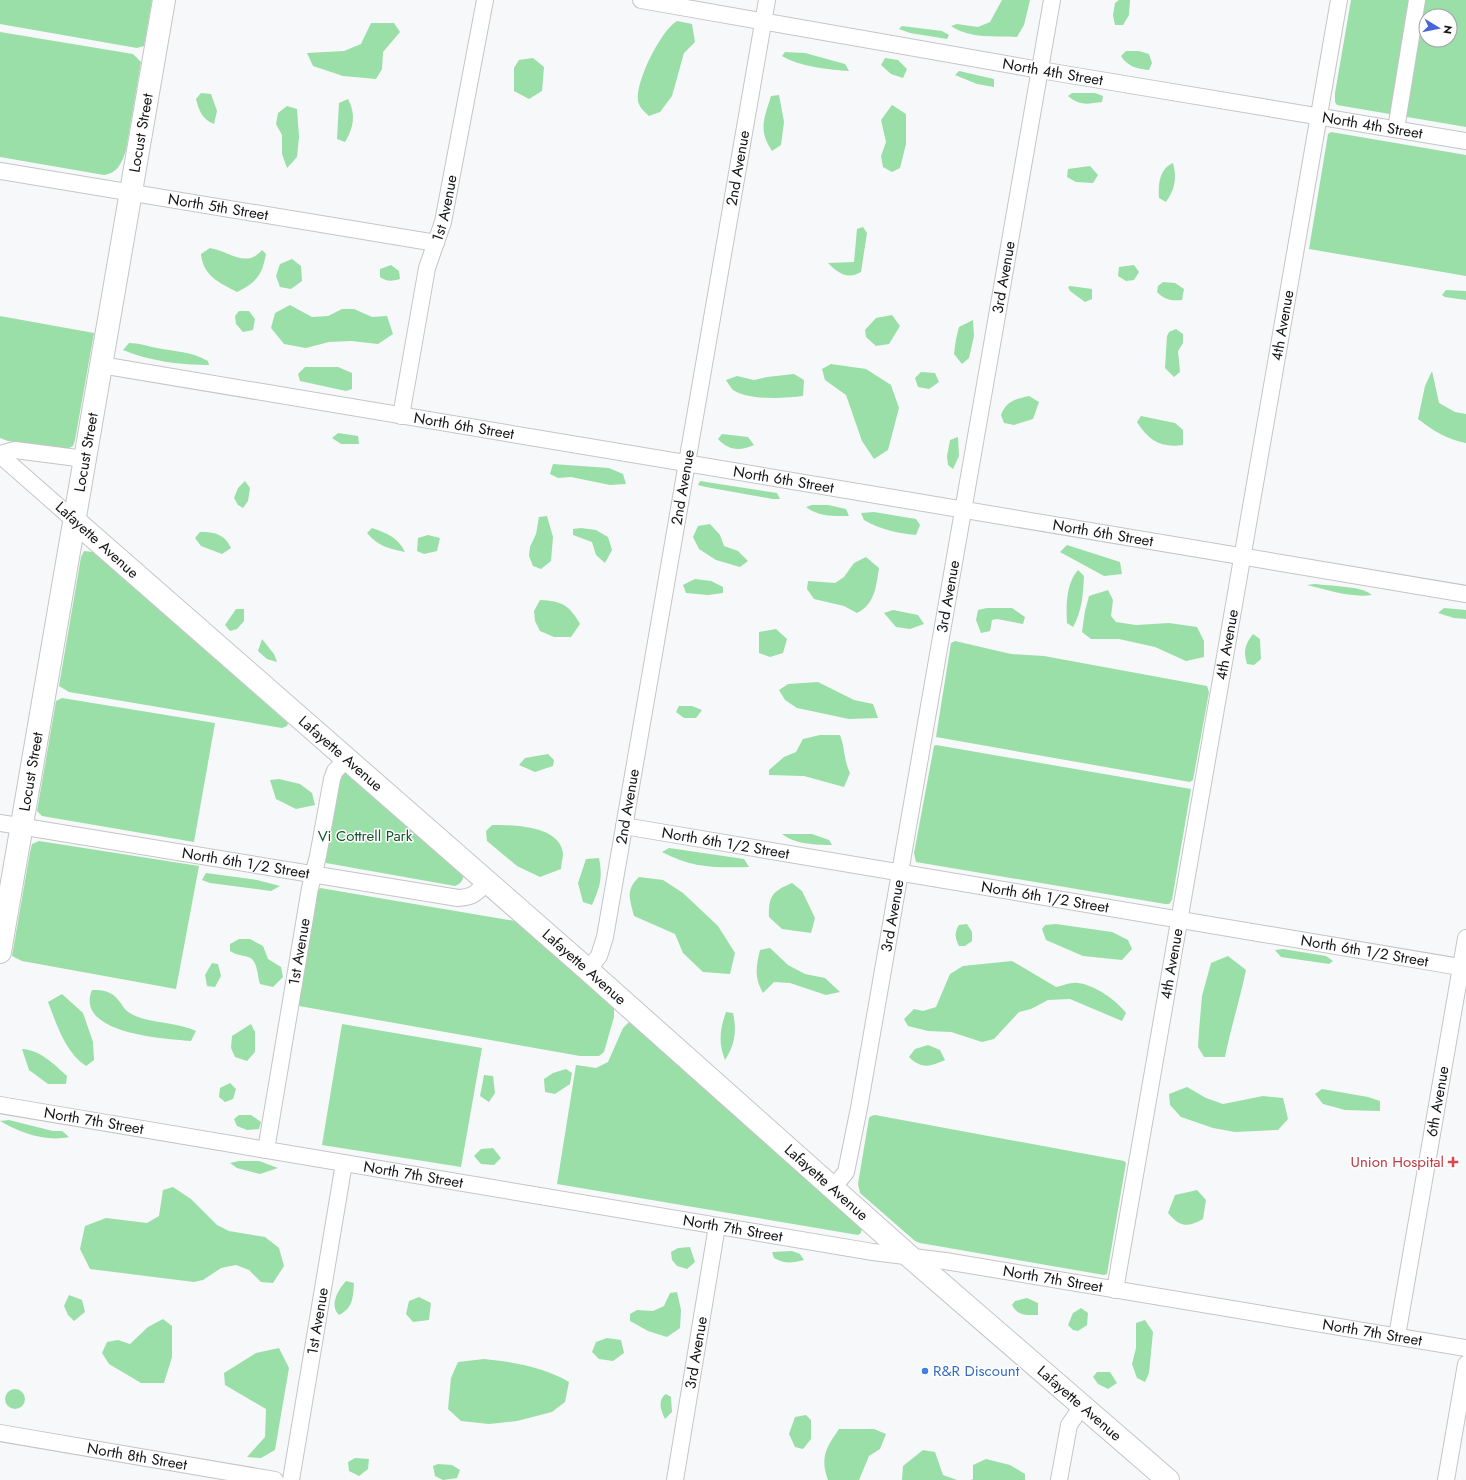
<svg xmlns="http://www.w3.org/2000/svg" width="1466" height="1480" font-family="Jost,sans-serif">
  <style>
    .green { fill: #99dfa7; fill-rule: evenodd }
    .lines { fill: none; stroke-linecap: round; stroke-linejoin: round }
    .street-casing { stroke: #c4c5c7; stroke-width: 18 }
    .secondary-casing { stroke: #c4c5c7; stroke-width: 24 }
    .street { stroke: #fff; stroke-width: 16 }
    .secondary { stroke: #fff; stroke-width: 22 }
    .health-dot { fill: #e0444e; stroke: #fff; stroke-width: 1.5 }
    .shop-dot { fill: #3f7fe0; stroke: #fff; stroke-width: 1.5 }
    .labels { text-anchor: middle; stroke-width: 3; stroke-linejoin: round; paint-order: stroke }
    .street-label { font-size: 15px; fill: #141515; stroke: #fff }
    .park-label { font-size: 15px; fill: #17532a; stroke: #fff }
    .health-label { font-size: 15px; fill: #be3a42; stroke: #fff; text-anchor: end }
    .shop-label { font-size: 15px; fill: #366cbe; stroke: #fff; text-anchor: start }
  </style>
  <rect width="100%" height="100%" fill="#f7f8fa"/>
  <g class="green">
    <path d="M0,0H152L144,46L137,48L0,24Z"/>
    <path d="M1002,0H1030L1024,25L1017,37C996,36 970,39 951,26L957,24L978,27L990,22Z"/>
    <path d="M1119,0H1130L1129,15L1123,25H1115L1113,15L1115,3Z"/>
    <path d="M1351,0H1466V127L1337,105L1335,102V93ZM1426,16H1450V40H1426Z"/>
    <path d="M677,21L692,24L695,42L684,53L672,96L660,112L649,116C646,113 640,108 639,104C632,86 662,29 677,21Z"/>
    <path d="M371,23H394L400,32L383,52L382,69L376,79L343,76L313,66L307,53L344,51L361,44Z"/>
    <path d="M902,26L942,31L949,35L947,39L910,33L899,29Z"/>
    <path d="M0,32L133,54L141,62L126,150C122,162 118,173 104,175L0,157Z"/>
    <path d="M1126,51H1139L1149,54L1152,63L1149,70C1137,69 1127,66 1121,56Z"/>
    <path d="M785,52L805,53L845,64L849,71C830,70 798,66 782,56Z"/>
    <path d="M533,58L544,67L542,91L529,99L514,91V68L519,60Z"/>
    <path d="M885,58L898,60L907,69L903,78L891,74L881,65Z"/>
    <path d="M959,71L994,79V87L977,84L955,75Z"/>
    <path d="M201,93L211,94L217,111L214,124C202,119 199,111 196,99Z"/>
    <path d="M1072,93H1095L1103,96L1102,102C1087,104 1080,106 1068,96Z"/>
    <path d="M779,95L784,122L781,145L772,151C758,130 764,119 771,96Z"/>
    <path d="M348,99C356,114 354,127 345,142L337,139L339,103Z"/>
    <path d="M892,105L906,114V144L900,168L892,172L883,167L881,156L886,142L881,120Z"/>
    <path d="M287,106L297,109L299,137L297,157L287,168L282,154V135L276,124L278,113Z"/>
    <path d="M1331,132L1466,155V276L1309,249L1328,134Z"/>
    <path d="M1173,163C1177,178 1175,189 1166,202L1159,198C1158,185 1159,169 1173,163Z"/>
    <path d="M1090,166L1098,175L1093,183L1076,182L1067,177L1068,169Z"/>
    <path d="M863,227L867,233L861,272C847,280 838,273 828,263L854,262L857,229Z"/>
    <path d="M210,248C229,251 246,269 262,250L266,254C262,275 257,282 237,292C220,283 203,276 201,254Z"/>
    <path d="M292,259L301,266L302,281L291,289L280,287L276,276L280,264Z"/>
    <path d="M391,265L399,271L400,279C392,281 387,282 380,277V269Z"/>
    <path d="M1134,265L1139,272L1134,280L1126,281L1118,276L1119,267Z"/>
    <path d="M1163,282L1175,283L1184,289L1182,300C1171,301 1165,300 1157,292L1158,286Z"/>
    <path d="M1070,286L1092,289V299L1085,302L1070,291L1068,287Z"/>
    <path d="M1446,290L1466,291V300L1445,297L1442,295Z"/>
    <path d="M290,305L312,317L328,316L342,309H354L372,317L387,316L393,334L378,344L351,341L329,342L306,348L284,344L271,328L275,313Z"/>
    <path d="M239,311H249L255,319L253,330L243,332L236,324L235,316Z"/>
    <path d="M892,315L900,326L889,344L876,346L866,337L865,330L876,318Z"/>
    <path d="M0,316L94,333L75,440L73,446L67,449L8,441L0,438Z"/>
    <path d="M973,320L974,336L969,358L962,364L954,354L956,339L959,327Z"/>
    <path d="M1176,329L1183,334V343L1178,351L1180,372L1174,377L1165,368L1167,336L1169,332Z"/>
    <path d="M129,343C139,343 147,346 157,348C176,352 190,351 208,361L209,365C182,365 148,361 123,350Z"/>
    <path d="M831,364L866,369L891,385L899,408L888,450L874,459L862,441L846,395L825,380L822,369Z"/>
    <path d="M305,367H338L352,373V389L346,391L300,381L298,374Z"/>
    <path d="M1432,371L1439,403L1455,412L1466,414V443C1448,440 1432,430 1418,419L1425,386Z"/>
    <path d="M921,372L935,373L939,382L929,389L918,387L915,378Z"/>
    <path d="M794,374L804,380L803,396C785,398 750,401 733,390C731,388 728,383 726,380L737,376L754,380L767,377Z"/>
    <path d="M1029,396L1039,402L1033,419L1014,425L1004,423L1001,415C1006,401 1016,399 1029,396Z"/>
    <path d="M1141,416L1175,423L1183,430V445C1161,448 1149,441 1137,422Z"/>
    <path d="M338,433L358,436L359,444H341L332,438Z"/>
    <path d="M722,434L748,437L754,445C740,451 729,451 718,439Z"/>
    <path d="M958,437L959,456L953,469L948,465L947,456L950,440Z"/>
    <path d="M553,464L609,468L623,474L626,484L610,485L571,477L558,478L550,474Z"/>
    <path d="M245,481L250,488L248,501L243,508L238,505L234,498L238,488Z"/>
    <path d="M700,481L777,493L780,499H773L706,487L698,485Z"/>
    <path d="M812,505H828L846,509L849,516C833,516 819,517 806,507Z"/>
    <path d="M874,512L916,519L920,525L916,535C897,533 881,530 864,520L861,513Z"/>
    <path d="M547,516L553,537L551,561L541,569L533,566L529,556L530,547L536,534L539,517Z"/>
    <path d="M710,524L720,535L724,546L738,551L748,561L740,567L716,560L699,549L693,537L698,526Z"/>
    <path d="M372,528C386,533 398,537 405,552C389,549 378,546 367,533Z"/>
    <path d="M581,528L596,530L608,537L612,550L605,563L596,555L592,542L573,535V529Z"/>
    <path d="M200,532C215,532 224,534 231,548L222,554L201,546L195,538Z"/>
    <path d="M428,535L440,538L437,551L424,554L417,551L418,538Z"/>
    <path d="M1067,545L1120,562L1122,574L1104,576L1060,552Z"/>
    <path d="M84,551L93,552L288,723L287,726L282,728L69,692L59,686L81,557Z"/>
    <path d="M866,557L879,568C876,587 875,604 857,613L844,606L814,599L807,589L808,581L835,583L844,577L854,563Z"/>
    <path d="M1078,570L1084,576C1083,595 1082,611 1073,627L1067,623C1066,605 1066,584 1078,570Z"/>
    <path d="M695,579L711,581L723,587V593L708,595L686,593L683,585Z"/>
    <path d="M1315,584C1329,586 1363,586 1372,595C1350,598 1329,590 1307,585Z"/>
    <path d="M1108,590L1113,600L1111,616L1116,622L1136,625L1169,623L1197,627L1204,641V657L1186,661L1155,647L1119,639H1091L1082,632L1085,611L1089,596Z"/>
    <path d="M540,600C562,601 569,605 580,624L571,637H554L540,631L535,621L534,611Z"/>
    <path d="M987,608H1012L1025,617L1023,624L997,619L992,620L990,631L981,633L976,620L978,610Z"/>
    <path d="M1444,608L1466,610V619L1454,618L1438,613Z"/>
    <path d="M236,609H244V621L237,629L230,631L225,625Z"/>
    <path d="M893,610L918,615L924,624L910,629L896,627L884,613Z"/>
    <path d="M776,629L787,639L783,653L770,657L759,653V632Z"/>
    <path d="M1253,634L1260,639L1261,659L1254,665L1247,664C1243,650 1245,645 1253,634Z"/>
    <path d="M262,639L274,654L277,662L267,659L258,651Z"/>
    <path d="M955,641L1011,654L1044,656L1207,686L1209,692L1193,780L1190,782L936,737L951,643Z"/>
    <path d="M818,682L854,700L873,704L878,718L849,719L797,708L785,700L779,690L788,684Z"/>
    <path d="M62,698L215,723L194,842L42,816L37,811L56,701Z"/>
    <path d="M679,706H692L702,710L696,718H684L676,712Z"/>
    <path d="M820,735H840C845,748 844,761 850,773L844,787L804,776L769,775V770L784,757L796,752L803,739Z"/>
    <path d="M936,745L1191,789L1172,900L1169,904H1165L916,862L914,853L934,746Z"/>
    <path d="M548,754L554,760L553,766L535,772L519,765L525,758Z"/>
    <path d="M344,772L463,876C463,881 460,884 455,886L326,863L325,860L339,777Z"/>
    <path d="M279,779L300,784L312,793L315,805L296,809L276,799L270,780Z"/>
    <path d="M492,825C513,825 559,825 563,853C563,858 561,864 561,869L540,877L517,866L487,841L486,831Z"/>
    <path d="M782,834H812L829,840L832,845C817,845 794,844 782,834Z"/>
    <path d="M39,841L199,866L176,989L22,961L12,956L30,852L32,844Z"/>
    <path d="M669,848L744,859L749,867C715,868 692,868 662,852Z"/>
    <path d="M599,858C603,877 600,887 592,905L583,902L578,883L586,859Z"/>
    <path d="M206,873L257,880L280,886L271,891L210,883L202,880Z"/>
    <path d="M639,877L663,880L683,893L718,926L735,953L730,974L703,972L683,953L675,934L634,916C630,899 625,890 639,877Z"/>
    <path d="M792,883L802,891L815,918L811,933L782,929L769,917C768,896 773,891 792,883Z"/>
    <path d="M320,888L515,921L614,1007V1017L604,1052L599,1056H580L299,1006L297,1003L315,896Z"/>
    <path d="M967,924L972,932V941L965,946H959C955,938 954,933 959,925Z"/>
    <path d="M1056,924L1112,932L1128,940L1132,949L1122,960L1083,956L1046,940L1042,929L1045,925Z"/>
    <path d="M239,939H250L263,946L268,959L281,967L283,977L273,987L260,984C257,975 258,960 248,957C241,955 236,955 230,951V944Z"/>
    <path d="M770,948L788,965L805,974L825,978L840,992L826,995L790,983L774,982L763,993C754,977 756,967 760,950Z"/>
    <path d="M1283,949L1326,956L1333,961L1329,964L1281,957L1275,950Z"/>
    <path d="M1228,956L1246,970C1240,999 1231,1027 1225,1057H1204L1198,1047L1199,1031L1202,996L1211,963Z"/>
    <path d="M1012,961L1056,987C1062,986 1071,982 1078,983C1095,985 1116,1000 1126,1013L1122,1021L1070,999L1048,1000L1031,1009L1019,1012L994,1039L982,1042L951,1032L928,1031L908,1026L904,1019L914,1009L923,1011L936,1007L950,974L963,966Z"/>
    <path d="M212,963L218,964L221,976L215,987L207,986L205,975Z"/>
    <path d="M92,990C103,990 112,991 119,1001C122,1004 124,1009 127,1011C143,1024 176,1021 196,1031L191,1041C166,1039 74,1034 92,990Z"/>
    <path d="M62,994L83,1013L93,1042L94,1060L86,1066C65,1052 57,1025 48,1002Z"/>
    <path d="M726,1012L733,1013C737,1030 735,1045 725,1060C718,1042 720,1029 726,1012Z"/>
    <path d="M629,1022H631L862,1227L861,1233L858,1235L557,1184L576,1065L596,1068L608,1062L623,1028Z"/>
    <path d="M251,1024L255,1032V1052L247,1061L235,1057L231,1048L232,1036Z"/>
    <path d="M342,1024L482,1048L461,1167L322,1145Z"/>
    <path d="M928,1045L940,1050L945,1060C930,1067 921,1069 909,1057L915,1049Z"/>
    <path d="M22,1049C40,1050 54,1064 67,1076L66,1084H48L29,1070Z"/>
    <path d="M566,1069L572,1073L570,1084L555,1094L545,1092L544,1079L553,1073Z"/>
    <path d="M484,1075L493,1076L495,1093L489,1102L480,1096Z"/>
    <path d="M230,1083L236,1089L233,1099L225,1102L219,1097L220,1088Z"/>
    <path d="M1187,1087L1206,1098L1223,1104L1263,1096L1283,1098L1288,1119L1278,1130L1235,1132L1213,1128L1181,1117L1170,1105L1169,1094Z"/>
    <path d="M1322,1089L1368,1097L1380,1101V1111L1345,1110L1323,1104L1315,1094Z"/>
    <path d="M239,1115H251L261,1122L259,1129L247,1130L237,1126L234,1119Z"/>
    <path d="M875,1115L1124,1161L1126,1163L1107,1274L1104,1275L920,1243L915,1241L860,1193L858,1184L869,1118L871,1116Z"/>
    <path d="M9,1120L53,1131H62L69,1137C46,1142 20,1133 0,1121Z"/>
    <path d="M493,1148L501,1158L494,1165L481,1164L474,1156L481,1149Z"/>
    <path d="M239,1161H259L278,1168L260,1174L237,1168L230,1163Z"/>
    <path d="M173,1187L191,1199L217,1225L229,1231L265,1237L279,1248L284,1266L273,1283L261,1282L249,1270L236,1265L221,1268L203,1280L194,1282L90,1269L80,1249L85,1226L106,1218L147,1223L159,1216L163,1190Z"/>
    <path d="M1197,1190L1206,1200L1203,1219C1187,1228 1180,1227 1168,1213L1175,1195Z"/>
    <path d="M690,1247L695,1262L687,1269L677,1266L672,1260L671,1252L678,1248Z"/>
    <path d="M792,1251L800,1254L804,1260C792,1263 785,1264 774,1258L772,1252Z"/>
    <path d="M346,1281L354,1283C353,1298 353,1308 339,1315C329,1305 338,1290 346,1281Z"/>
    <path d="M677,1292L681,1310L680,1328L667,1337L648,1331L630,1321V1314L637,1310L653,1311L664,1306L670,1293Z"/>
    <path d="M69,1295L82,1300L85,1312L74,1321L68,1315L64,1306Z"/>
    <path d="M419,1297L431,1303L429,1320L413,1322L406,1314L409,1301Z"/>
    <path d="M1027,1298L1038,1303V1315C1026,1315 1018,1316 1012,1305L1015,1301Z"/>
    <path d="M1081,1308L1088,1313L1087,1325L1078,1331L1073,1330L1068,1325L1073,1313Z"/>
    <path d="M163,1319L172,1326V1357L164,1383H141L109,1364L102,1353L107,1342L118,1340L130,1344L148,1327Z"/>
    <path d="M1145,1320L1153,1332L1149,1373L1145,1382L1137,1378L1132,1364L1136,1348V1323Z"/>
    <path d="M607,1338L621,1340L624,1353L613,1361L599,1359L592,1352L596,1342Z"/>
    <path d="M279,1348L289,1368L275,1450L261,1458L247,1457L265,1437L266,1409L225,1385L224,1373L256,1353Z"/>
    <path d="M484,1359C514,1362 543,1367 569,1382L565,1402L552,1412L517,1421L489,1424L461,1421L448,1409L451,1378L458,1362Z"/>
    <path d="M1097,1372H1110L1117,1383L1108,1389L1098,1384L1093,1377Z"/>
    <circle cx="15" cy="1399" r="10"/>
    <path d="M666,1394L671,1397L672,1412L665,1419C661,1411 657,1400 666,1394Z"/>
    <path d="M806,1415L811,1420V1439L803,1449L795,1447L789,1434L795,1417Z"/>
    <path d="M839,1429H874L886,1434L880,1449L869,1456L859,1480H828C820,1457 826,1448 839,1429Z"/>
    <path d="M923,1450L935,1452L943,1475L957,1480H902L903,1466Z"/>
    <path d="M355,1458L369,1459L368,1469L359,1476L349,1471L348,1462Z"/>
    <path d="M986,1459L1010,1465L1025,1474V1480H971L973,1479V1465Z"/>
    <path d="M438,1464L452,1465L460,1470L457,1478L443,1480L435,1476L433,1466Z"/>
  </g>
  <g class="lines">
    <g class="street-casing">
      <g id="street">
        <path id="s1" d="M641,0L1040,70L1466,141"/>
        <path d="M1396,129L1417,0"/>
        <path id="s2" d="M0,171L436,243"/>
        <path id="s3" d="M101,365L1466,594"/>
        <path id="s4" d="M401,416L427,268L443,222L485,0"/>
        <path d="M0,454L15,450L85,459"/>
        <path d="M0,455L75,521"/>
        <path id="s5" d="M0,823L458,898C474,897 476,893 487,882"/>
        <path id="s6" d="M624,826L1466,968"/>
        <path id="s7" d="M588,970L599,956L605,937L767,0"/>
        <path id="s8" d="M0,1105L873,1252L945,1261L1466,1348"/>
        <path id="s9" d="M266,1150L310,888L318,856L332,779L335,771L347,759"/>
        <path id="s10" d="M833,1188L846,1172L859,1108L1052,0"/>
        <path id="s11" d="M1115,1290L1339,0"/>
        <path id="s12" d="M1397,1336L1466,938"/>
        <path id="s13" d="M0,1433L275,1480"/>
        <path id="s14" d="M291,1480L344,1163"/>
        <path id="s15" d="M675,1480L717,1226"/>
        <path d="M1059,1480L1069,1425L1082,1406"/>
        <path d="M1446,1480L1466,1364"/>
      </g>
    </g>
    <g class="secondary-casing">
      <g id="secondary">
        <path id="s16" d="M75,521L588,970L909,1256L1168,1480"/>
        <path id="s17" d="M0,952L164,0"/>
      </g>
    </g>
    <use href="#street" class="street"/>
    <use href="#secondary" class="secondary"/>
  </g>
  <path class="health-dot" d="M1451 1156h4v4h4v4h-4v4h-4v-4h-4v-4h4z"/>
  <circle class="shop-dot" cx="925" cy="1371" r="4"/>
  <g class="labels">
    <g class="street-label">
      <text dy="5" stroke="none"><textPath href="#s1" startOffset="418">North 4th Street</textPath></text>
      <text dy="5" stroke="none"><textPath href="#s1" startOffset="742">North 4th Street</textPath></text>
      <text dy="5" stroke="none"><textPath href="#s17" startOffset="831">Locust Street</textPath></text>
      <text dy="5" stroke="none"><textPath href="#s7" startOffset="818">2nd Avenue</textPath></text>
      <text dy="5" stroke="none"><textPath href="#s2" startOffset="221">North 5th Street</textPath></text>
      <text dy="5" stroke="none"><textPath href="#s4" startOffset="213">1st Avenue</textPath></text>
      <text dy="5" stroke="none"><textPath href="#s10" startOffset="929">3rd Avenue</textPath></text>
      <text dy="5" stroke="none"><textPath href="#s11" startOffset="979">4th Avenue</textPath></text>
      <text dy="5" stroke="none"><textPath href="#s3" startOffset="368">North 6th Street</textPath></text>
      <text dy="5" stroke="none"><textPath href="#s17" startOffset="507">Locust Street</textPath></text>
      <text dy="5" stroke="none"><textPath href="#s3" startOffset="692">North 6th Street</textPath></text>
      <text dy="5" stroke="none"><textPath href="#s7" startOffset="494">2nd Avenue</textPath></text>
      <text dy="5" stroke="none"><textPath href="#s3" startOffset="1016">North 6th Street</textPath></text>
      <text transform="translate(97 540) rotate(42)" y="5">Lafayette Avenue</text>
      <text dy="5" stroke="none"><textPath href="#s10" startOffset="605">3rd Avenue</textPath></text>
      <text dy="5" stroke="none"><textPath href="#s11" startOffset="655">4th Avenue</textPath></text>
      <text dy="5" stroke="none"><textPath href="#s16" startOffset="353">Lafayette Avenue</textPath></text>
      <text dy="5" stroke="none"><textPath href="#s17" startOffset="183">Locust Street</textPath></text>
      <text dy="5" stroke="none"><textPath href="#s7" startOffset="170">2nd Avenue</textPath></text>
      <text dy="5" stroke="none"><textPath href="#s6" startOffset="103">North 6th 1/2 Street</textPath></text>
      <text dy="5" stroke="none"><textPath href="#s5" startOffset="249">North 6th 1/2 Street</textPath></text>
      <text dy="5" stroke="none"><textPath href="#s6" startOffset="427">North 6th 1/2 Street</textPath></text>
      <text dy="5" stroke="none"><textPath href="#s10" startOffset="281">3rd Avenue</textPath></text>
      <text dy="5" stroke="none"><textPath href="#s6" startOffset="751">North 6th 1/2 Street</textPath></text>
      <text dy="5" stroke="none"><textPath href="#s9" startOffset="201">1st Avenue</textPath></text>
      <text dy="5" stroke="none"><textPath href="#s11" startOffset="331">4th Avenue</textPath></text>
      <text dy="5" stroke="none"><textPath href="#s16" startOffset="677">Lafayette Avenue</textPath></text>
      <text dy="5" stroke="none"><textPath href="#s12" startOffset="238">6th Avenue</textPath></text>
      <text dy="5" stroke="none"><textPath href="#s8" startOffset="95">North 7th Street</textPath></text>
      <text dy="5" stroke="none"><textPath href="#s8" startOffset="419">North 7th Street</textPath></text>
      <text dy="5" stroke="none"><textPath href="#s16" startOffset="1001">Lafayette Avenue</textPath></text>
      <text dy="5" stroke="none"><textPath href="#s8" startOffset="743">North 7th Street</textPath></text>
      <text dy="5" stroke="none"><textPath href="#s8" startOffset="1067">North 7th Street</textPath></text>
      <text dy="5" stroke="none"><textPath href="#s14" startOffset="161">1st Avenue</textPath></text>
      <text dy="5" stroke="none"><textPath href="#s8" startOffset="1391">North 7th Street</textPath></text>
      <text dy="5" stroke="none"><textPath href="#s15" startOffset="129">3rd Avenue</textPath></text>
      <text dy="5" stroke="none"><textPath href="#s16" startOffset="1337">Lafayette Avenue</textPath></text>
      <text dy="5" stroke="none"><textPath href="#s13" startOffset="139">North 8th Street</textPath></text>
    </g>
    <g class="park-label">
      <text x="365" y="841">Vi Cottrell Park</text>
    </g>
    <g class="health-label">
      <text x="1444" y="1167">Union Hospital</text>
    </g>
    <g class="shop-label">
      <text x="933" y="1376">R&amp;R Discount</text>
    </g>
  </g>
  <g transform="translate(1438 28) rotate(100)"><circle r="19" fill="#ffffff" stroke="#a1a1a1"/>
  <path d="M0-3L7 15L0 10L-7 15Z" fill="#4865d8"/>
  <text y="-6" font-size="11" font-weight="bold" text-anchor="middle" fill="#141515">N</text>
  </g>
</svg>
